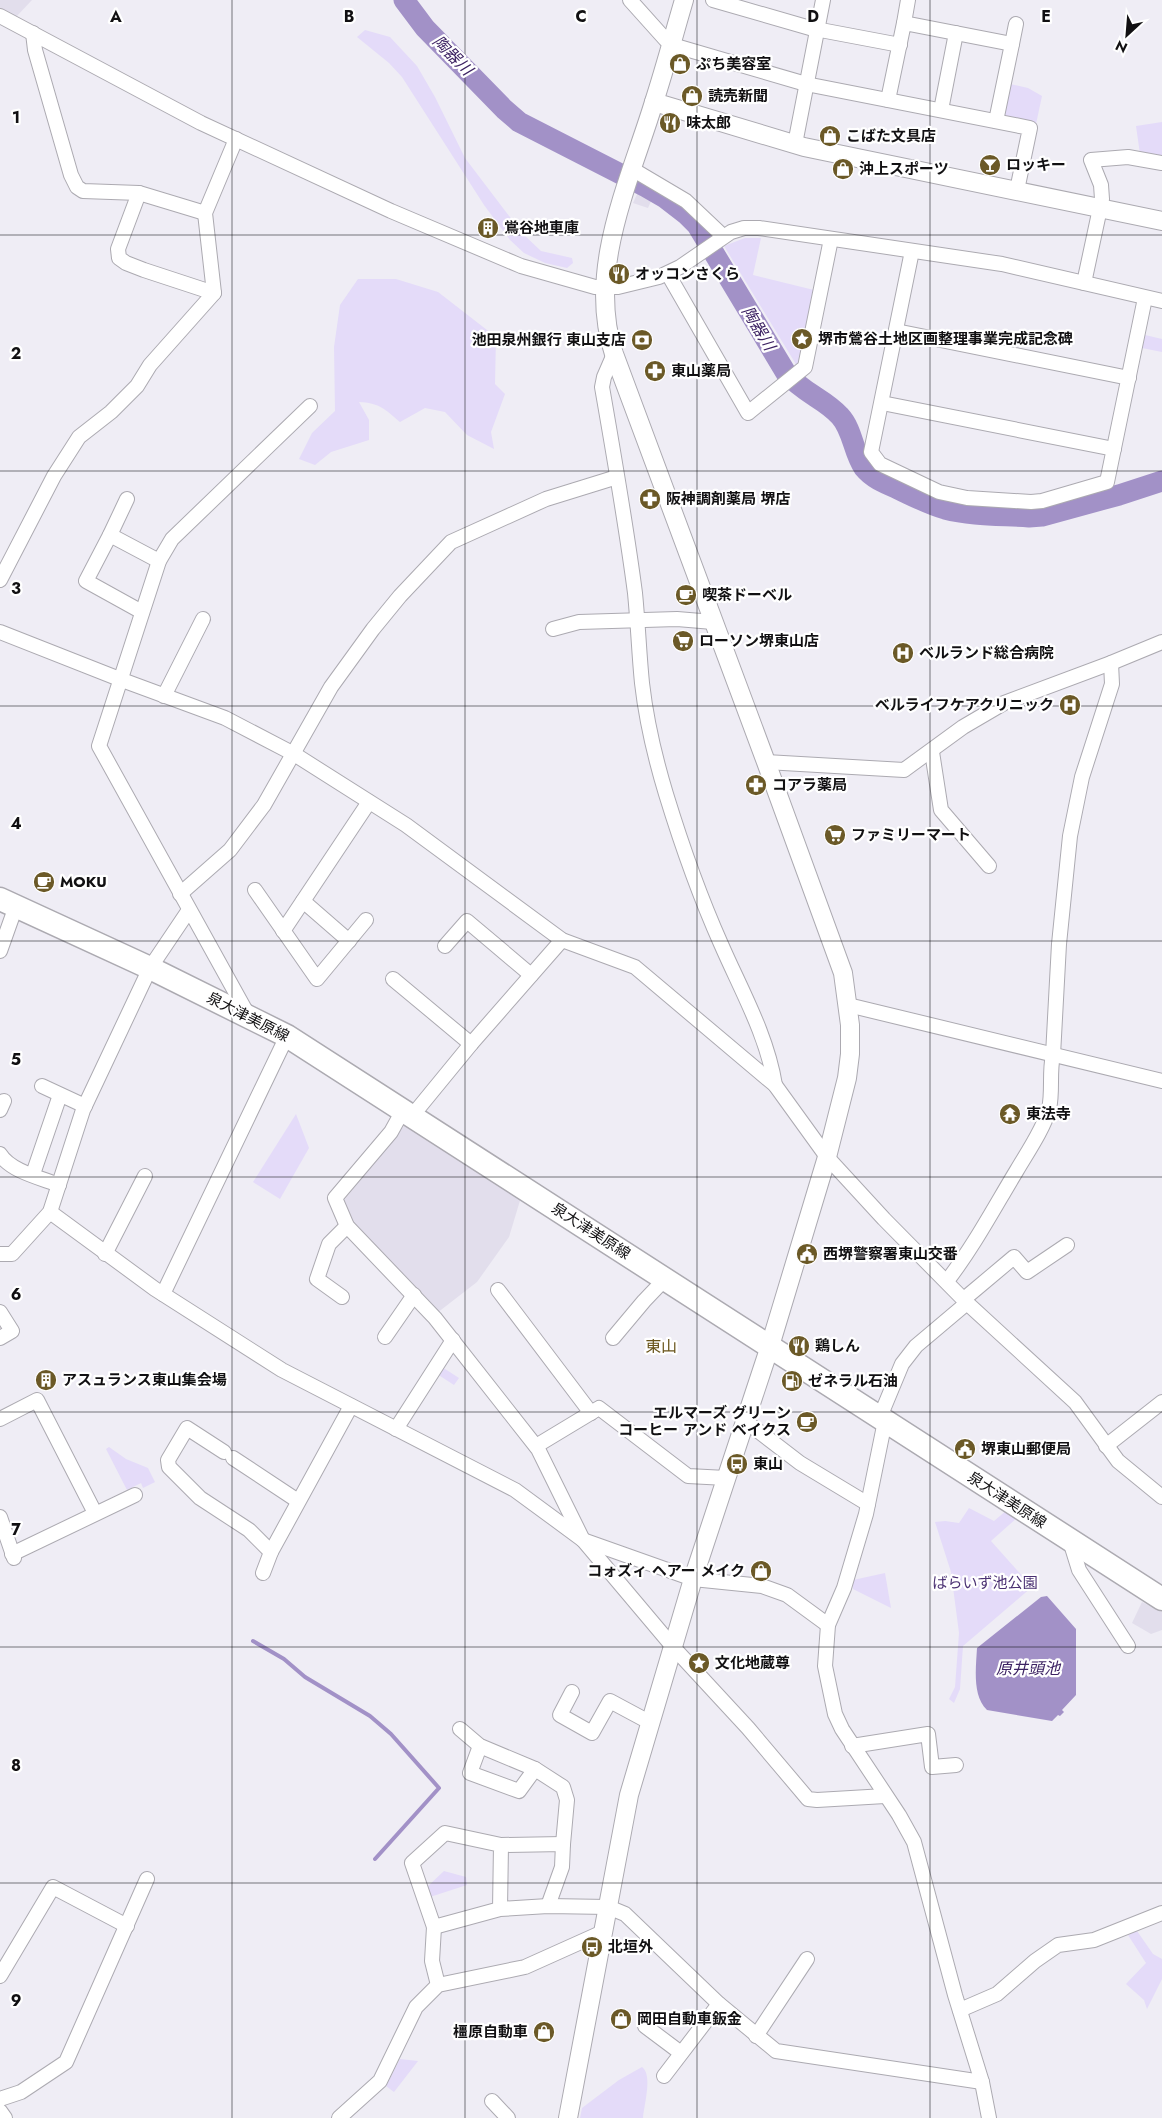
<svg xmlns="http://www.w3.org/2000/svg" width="1162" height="2118" font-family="Jost,'Noto Sans JP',sans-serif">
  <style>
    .built { fill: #e2deec }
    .green { fill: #e4dbf9 }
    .water { fill: #a291c7 }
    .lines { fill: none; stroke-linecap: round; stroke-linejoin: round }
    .stream { stroke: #a291c7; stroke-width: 4 }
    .river { stroke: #a291c7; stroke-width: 21 }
    .minor-casing { stroke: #acaab1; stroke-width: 16 }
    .tertiary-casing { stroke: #acaab1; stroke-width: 20 }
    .primary-casing { stroke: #acaab1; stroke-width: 25 }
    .minor { stroke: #fff; stroke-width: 14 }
    .tertiary { stroke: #fff; stroke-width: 18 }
    .primary { stroke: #fff; stroke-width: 22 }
    .grid { fill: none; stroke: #111012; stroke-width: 1; stroke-opacity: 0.55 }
    .labels { text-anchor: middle; stroke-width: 4.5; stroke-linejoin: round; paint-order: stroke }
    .poi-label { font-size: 15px; font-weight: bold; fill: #111012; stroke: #fff; text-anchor: start }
    .street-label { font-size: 15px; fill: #111012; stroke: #fff }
    .park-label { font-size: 15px; fill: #4a3072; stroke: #fff }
    .water-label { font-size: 16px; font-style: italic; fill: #3d2363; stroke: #fff }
    .neighbourhood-label { font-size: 16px; fill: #69541a; stroke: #fff }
    .grid-label { font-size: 16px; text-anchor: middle; font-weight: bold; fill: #111012; stroke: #fff; stroke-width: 4.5; stroke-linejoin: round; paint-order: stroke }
  </style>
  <rect width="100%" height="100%" fill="#efedf5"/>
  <g class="built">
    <path d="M0,0H32L16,17L0,10Z"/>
    <path d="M638,192L652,199L648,208L633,203Z"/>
    <path d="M407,1122L522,1194L509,1237L477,1282L437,1313L350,1224L341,1204Z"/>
    <path d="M1142,1602L1162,1612V1630L1151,1634L1132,1623Z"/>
  </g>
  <g class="green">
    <path d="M365,30L390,37L417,66L435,97L465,158L522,233L541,251L572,258L573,263L567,268L545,263L524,253L510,240L484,205L402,77L389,63L357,37Z"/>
    <path d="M1010,84L1028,88L1042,96L1036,124L1007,118L1003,113Z"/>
    <path d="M1162,122V158L1140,154L1136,126Z"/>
    <path d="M745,238H761L753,275L814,290L801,362L797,366L724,246Z"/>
    <path d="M358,279H396L438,292L496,337L495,384L505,394L491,432L494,449L467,435L445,412L425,408L400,422C385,409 379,403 359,402L369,420V440L331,452L315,465L299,459L312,433L335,411L334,347L340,305Z"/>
    <path d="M1145,335L1162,339V352L1142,348Z"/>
    <path d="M296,1114L309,1148L280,1199L253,1182Z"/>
    <path d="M442,1367L459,1378L454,1385L437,1374Z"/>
    <path d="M109,1447L126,1459L148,1468L155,1482L143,1488L141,1483L127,1490L106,1449Z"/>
    <path d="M969,1508L994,1521L1007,1510L1018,1517L991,1541L1032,1587L963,1646L960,1689L954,1703L949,1699L955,1687L959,1633L951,1572L935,1522L945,1521L959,1523Z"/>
    <path d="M885,1573L891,1608L853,1589V1580Z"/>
    <path d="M444,1871L466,1877L467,1885L430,1897L426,1888Z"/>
    <path d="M1137,1931L1153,1954L1162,1959V1979L1147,2009L1144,2000L1126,1984L1146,1963L1128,1935Z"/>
    <path d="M400,2059L418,2061L394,2092L386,2086Z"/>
    <path d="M642,2067C653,2075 644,2105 643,2118H580L582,2108L619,2080Z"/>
  </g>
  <path class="water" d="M1047,1596L1076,1629V1695L1062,1710L1064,1712L1060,1716L1058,1715L1052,1721L987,1710C972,1696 976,1667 977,1648L1041,1597Z"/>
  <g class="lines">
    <path class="stream" d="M253,1641L284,1659L305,1677L370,1716L391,1734L439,1788L375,1859"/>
    <path class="river" d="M404,0L425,28L504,109L519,122L646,187L665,198L687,215L697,225L786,373C803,393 825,399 840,416C853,430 853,452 864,468C872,478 884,483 896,488C912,496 928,504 945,509C972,516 1002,515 1029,517L1042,516L1119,495L1162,481"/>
    <g class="minor-casing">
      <g id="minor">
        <path d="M630,0L665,39L671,44L679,47L806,84L1030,128L1017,190"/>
        <path d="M713,0L810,28L900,45"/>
        <path d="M0,16L201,123L391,211L521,266L595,287H618L659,277L680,267L731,232L744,228H759L1002,264L1162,301"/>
        <path d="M904,23L908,0"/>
        <path d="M33,33L35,50L71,175L77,187L83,191L139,193L205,213"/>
        <path d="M1012,44L1016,24"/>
        <path d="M888,100L904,23L1012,44L996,121"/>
        <path d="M941,110L956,33"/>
        <path d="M795,144L823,0"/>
        <path d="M632,169L686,201L723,236"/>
        <path d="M139,193L118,249L119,258L126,263L144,270L214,293"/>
        <path d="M912,251L871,452L880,464L939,492L967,498L1031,502L1042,501L1107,482L1145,298"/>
        <path d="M668,274L748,413L805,367L831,239"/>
        <path d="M1084,283L1102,199L1101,185L1091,160L1128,157L1162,163"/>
        <path d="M896,331L1129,378"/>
        <path d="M614,354L604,377L602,387C614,456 626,524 635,593C638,623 639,653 642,683C646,718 656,761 666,794C681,843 700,897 721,944C741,990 767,1035 775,1085"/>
        <path d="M882,403L1114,449"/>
        <path d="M127,499L110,535L86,581L142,612"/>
        <path d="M110,535L159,561"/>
        <path d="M0,580L54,476L79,437L111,412L137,386L150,365L214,293L205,213L236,139"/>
        <path d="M553,629L579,622L677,619L713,622"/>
        <path d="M0,632L122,680L225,718L294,754L406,825L562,940L635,967L775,1085L827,1157L884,1219L967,1303L1075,1402L1118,1461L1162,1497"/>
        <path d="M164,696L203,619"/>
        <path d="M932,752L941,810L989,866"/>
        <path d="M766,762L904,770L963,727L1004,703L1111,663L1162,642"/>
        <path d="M255,890L317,979L366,920"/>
        <path d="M180,894L230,850L264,805L331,687L373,629L400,596L451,542L546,499L617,477"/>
        <path d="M303,901L349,941"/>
        <path d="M283,931L369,802"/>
        <path d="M445,946L467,921L531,975"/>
        <path d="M0,951L16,906"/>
        <path d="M393,979L471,1044"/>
        <path d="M848,1005L1162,1081"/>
        <path d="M248,1015L99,746L159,561L172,539L310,406"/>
        <path d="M42,1086L85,1106"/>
        <path d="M0,1110L4,1101"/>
        <path d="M402,1112L391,1132L335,1198L347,1226L435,1318L538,1449L583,1540L674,1648L748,1728L808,1799L817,1800L885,1796"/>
        <path d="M412,1116L471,1044L562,940"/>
        <path d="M0,1154C10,1171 41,1178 59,1185"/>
        <path d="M33,1174L60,1095"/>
        <path d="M50,1212L155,1289L282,1370L515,1490L583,1540L693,1579L762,1586L787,1595L828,1625"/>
        <path d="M0,1254H12L50,1212L83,1110L150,968L189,910"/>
        <path d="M105,1254L145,1176"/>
        <path d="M947,1281C974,1246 994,1208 1017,1170C1027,1153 1044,1128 1049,1109C1053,1091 1049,1073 1053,1055L1059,944L1070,836L1082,777L1112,684L1111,663"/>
        <path d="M498,1290L591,1413"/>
        <path d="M163,1294L287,1036"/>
        <path d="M342,1297L317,1279L329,1244L347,1226"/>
        <path d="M964,1299L1014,1257L1027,1272L1067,1245"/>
        <path d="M0,1312L12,1331L0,1338"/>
        <path d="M385,1337L414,1295"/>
        <path d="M613,1338L644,1301L665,1279"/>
        <path d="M880,1417L902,1364L916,1346L967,1303"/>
        <path d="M0,1419L37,1400L95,1513"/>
        <path d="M744,1420L800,1463L868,1504"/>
        <path d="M885,1421L866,1514L844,1588L828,1625L825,1666L835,1714L842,1729L899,1815L914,1842L955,1995L982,2082L989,2118"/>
        <path d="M396,1429L453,1340"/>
        <path d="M536,1446L599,1408L688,1476L726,1478"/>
        <path d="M1106,1446L1162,1402"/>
        <path d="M224,1452L187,1428L168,1460L169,1467L200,1498L249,1530L271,1552"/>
        <path d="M233,1458L298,1501"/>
        <path d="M0,1517L14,1558"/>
        <path d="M1070,1541L1079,1570L1128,1646"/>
        <path d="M12,1554L135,1495"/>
        <path d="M263,1573L271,1552L351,1406"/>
        <path d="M572,1692L560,1715L592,1733L610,1701L651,1723"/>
        <path d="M460,1729L480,1746L535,1769L563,1787L567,1800L563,1844"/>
        <path d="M480,1746L470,1773L519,1791L535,1769"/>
        <path d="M852,1746L928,1734L932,1767L956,1765"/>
        <path d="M501,1845L563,1844L562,1867L548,1906"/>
        <path d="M500,1909L501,1845L445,1833L412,1863L434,1927L500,1909L548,1906L608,1907L625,1914L719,2004L776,2051L982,2082"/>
        <path d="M434,1927L432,1961L438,1985"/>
        <path d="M0,1976L53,1887L127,1926"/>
        <path d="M960,2010L997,1994L1035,1961L1058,1945L1094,1940L1162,1913"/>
        <path d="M645,2026L681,2053"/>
        <path d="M756,2036L807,1959"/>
        <path d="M664,2076L719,2004"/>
        <path d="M0,2099L21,2092L66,2062L147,1879"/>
        <path d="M492,2101L508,2118"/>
        <path d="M0,2111L5,2118"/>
        <path d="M339,2118L380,2081L416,2007L438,1985L525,1967L603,1932"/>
      </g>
    </g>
    <g class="tertiary-casing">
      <g id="tertiary">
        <path d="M654,102L804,147L1162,221"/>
        <path d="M568,2118L629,1795L693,1579L770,1346L827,1157L847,1078L850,1054V1025L843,973L766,762L614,354C586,270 630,181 654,102C665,68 674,34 684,0"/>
      </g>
    </g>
    <g class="primary-casing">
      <path id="primary" d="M0,899L150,968L287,1036L1162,1599"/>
    </g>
    <use href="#minor" class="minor"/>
    <use href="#tertiary" class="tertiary"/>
    <use href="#primary" class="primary"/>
  </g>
  <path class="grid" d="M232,0V2118M465,0V2118M697,0V2118M930,0V2118M0,235H1162M0,471H1162M0,706H1162M0,941H1162M0,1177H1162M0,1412H1162M0,1647H1162M0,1883H1162"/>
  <defs>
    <g id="shop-disc" transform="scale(1.125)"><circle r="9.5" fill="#6b5927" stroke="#fff"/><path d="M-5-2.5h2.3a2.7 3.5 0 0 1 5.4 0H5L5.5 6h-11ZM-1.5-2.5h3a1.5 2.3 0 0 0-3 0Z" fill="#fff"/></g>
    <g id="restaurant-disc" transform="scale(1.125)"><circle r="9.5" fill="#6b5927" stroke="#fff"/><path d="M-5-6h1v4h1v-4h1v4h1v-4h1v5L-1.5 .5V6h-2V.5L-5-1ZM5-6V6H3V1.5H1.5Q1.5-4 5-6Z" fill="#fff"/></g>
    <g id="bar-disc" transform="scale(1.125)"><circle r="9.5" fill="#6b5927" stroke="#fff"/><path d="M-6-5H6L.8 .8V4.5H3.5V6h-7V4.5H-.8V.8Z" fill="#fff"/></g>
    <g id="building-disc" transform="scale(1.125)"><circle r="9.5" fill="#6b5927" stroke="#fff"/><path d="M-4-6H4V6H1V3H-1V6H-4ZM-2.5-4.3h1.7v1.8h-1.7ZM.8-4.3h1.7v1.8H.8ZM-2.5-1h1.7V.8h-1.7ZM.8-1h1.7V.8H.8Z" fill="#fff"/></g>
    <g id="sight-disc" transform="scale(1.125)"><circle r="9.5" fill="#6b5927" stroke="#fff"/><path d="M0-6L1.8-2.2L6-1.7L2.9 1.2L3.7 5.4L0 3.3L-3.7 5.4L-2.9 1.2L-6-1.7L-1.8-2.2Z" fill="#fff"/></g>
    <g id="bank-disc" transform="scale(1.125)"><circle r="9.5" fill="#6b5927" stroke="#fff"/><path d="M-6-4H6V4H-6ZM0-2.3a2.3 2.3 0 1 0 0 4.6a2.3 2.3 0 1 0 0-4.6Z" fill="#fff"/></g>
    <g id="pharmacy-disc" transform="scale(1.125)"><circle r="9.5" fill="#6b5927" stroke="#fff"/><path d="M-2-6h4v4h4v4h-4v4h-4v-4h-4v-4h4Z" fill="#fff"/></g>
    <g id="cafe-disc" transform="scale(1.125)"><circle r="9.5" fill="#6b5927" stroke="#fff"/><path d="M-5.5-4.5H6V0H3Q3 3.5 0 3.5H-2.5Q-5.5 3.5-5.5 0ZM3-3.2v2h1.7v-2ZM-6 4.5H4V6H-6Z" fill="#fff"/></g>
    <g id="supermarket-disc" transform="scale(1.125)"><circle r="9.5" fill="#6b5927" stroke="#fff"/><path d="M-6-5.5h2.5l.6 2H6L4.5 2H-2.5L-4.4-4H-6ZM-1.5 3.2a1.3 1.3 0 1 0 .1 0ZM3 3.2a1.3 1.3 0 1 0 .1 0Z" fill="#fff"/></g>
    <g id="hospital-disc" transform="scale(1.125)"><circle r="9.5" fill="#6b5927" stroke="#fff"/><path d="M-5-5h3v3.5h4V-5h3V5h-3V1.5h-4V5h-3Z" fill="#fff"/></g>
    <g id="temple-disc" transform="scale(1.125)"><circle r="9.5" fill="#6b5927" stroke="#fff"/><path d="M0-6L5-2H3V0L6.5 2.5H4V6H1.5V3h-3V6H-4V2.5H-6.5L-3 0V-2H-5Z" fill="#fff"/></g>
    <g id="civic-disc" transform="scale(1.125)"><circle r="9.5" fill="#6b5927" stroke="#fff"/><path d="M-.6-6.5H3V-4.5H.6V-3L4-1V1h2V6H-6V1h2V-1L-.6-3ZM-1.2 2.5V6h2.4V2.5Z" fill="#fff"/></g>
    <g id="fuel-disc" transform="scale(1.125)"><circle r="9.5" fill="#6b5927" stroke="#fff"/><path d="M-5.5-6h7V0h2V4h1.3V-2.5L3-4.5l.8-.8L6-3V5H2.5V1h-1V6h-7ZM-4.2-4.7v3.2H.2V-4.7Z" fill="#fff"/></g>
    <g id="bus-disc" transform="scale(1.125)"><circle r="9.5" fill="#6b5927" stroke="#fff"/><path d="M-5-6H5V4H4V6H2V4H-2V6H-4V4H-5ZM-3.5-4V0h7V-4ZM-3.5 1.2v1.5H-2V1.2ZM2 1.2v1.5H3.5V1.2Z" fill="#fff"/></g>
  </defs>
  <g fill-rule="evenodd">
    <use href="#shop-disc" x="680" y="64"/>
    <use href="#shop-disc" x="692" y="96"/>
    <use href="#restaurant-disc" x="670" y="123"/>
    <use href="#shop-disc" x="830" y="136"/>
    <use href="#bar-disc" x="990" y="165"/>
    <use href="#shop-disc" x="843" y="169"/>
    <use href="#building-disc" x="488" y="228"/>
    <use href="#restaurant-disc" x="619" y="274"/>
    <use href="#sight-disc" x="802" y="339"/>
    <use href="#bank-disc" x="642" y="340"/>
    <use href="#pharmacy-disc" x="655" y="371"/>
    <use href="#pharmacy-disc" x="650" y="499"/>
    <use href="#cafe-disc" x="686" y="595"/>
    <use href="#supermarket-disc" x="683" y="641"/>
    <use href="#hospital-disc" x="903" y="653"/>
    <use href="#hospital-disc" x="1070" y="705"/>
    <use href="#pharmacy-disc" x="756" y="785"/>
    <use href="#supermarket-disc" x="835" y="835"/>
    <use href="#cafe-disc" x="44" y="882"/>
    <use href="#temple-disc" x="1010" y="1114"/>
    <use href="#civic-disc" x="807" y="1254"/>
    <use href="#restaurant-disc" x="799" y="1346"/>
    <use href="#building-disc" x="46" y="1380"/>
    <use href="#fuel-disc" x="792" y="1381"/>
    <use href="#cafe-disc" x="807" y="1422"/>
    <use href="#civic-disc" x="965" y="1449"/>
    <use href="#bus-disc" x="737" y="1464"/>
    <use href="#shop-disc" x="761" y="1571"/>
    <use href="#sight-disc" x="699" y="1663"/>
    <use href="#bus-disc" x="592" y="1947"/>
    <use href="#shop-disc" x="621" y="2019"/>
    <use href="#shop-disc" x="544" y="2032"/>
  </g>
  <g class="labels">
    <g class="poi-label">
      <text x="696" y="69">ぷち美容室</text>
      <text x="708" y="101">読売新聞</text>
      <text x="686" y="128">味太郎</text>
      <text x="846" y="141">こばた文具店</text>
      <text x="1006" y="170">ロッキー</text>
      <text x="859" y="174">沖上スポーツ</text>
      <text x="504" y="233">鴬谷地車庫</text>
      <text x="635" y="279">オッコンさくら</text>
      <text x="818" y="344">堺市鶯谷土地区画整理事業完成記念碑</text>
      <text x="626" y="345" text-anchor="end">池田泉州銀行 東山支店</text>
      <text x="671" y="376">東山薬局</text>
      <text x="666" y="504">阪神調剤薬局 堺店</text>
      <text x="702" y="600">喫茶ドーベル</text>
      <text x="699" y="646">ローソン堺東山店</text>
      <text x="919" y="658">ベルランド総合病院</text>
      <text x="1054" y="710" text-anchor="end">ベルライフケアクリニック</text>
      <text x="772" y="790">コアラ薬局</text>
      <text x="851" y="840">ファミリーマート</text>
      <text x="60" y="887">MOKU</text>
      <text x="1026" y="1119">東法寺</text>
      <text x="823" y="1259">西堺警察署東山交番</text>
      <text x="815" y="1351">鶏しん</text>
      <text x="62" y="1385">アスュランス東山集会場</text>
      <text x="808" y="1386">ゼネラル石油</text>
      <text x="791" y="1418" text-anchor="end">エルマーズ グリーン<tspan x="791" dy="17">コーヒー アンド ベイクス</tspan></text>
      <text x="981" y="1454">堺東山郵便局</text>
      <text x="753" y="1469">東山</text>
      <text x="745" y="1576" text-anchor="end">コォズィ ヘアー メイク</text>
      <text x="715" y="1668">文化地蔵尊</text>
      <text x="608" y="1952">北垣外</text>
      <text x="637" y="2024">岡田自動車鈑金</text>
      <text x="528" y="2037" text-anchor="end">橿原自動車</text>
    </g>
    <g class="street-label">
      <text transform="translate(248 1017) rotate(27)" y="5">泉大津美原線</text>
      <text transform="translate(591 1231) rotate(33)" y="5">泉大津美原線</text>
      <text transform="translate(1007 1500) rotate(33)" y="5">泉大津美原線</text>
    </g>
    <g class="park-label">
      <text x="985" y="1588">ばらいず池公園</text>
    </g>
    <g class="water-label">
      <text transform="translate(453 55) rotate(45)" y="6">陶器川</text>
      <text transform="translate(759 328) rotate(59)" y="6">陶器川</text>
      <text x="1028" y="1674">原井頭池</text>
    </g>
    <g class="neighbourhood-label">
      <text x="661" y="1352">東山</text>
    </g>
  </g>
  <g class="grid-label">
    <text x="116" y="22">A</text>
    <text x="349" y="22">B</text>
    <text x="581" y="22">C</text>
    <text x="813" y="22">D</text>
    <text x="1046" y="22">E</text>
    <text x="16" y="123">1</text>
    <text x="16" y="359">2</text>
    <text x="16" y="594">3</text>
    <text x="16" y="829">4</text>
    <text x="16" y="1065">5</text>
    <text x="16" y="1300">6</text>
    <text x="16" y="1535">7</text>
    <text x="16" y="1771">8</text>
    <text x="16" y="2006">9</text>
  </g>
  <g transform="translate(1127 35) rotate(206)" stroke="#ffffff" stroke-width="4" paint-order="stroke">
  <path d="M0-4L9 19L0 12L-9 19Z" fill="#111012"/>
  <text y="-8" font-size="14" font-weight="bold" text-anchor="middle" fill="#111012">N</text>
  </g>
</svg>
